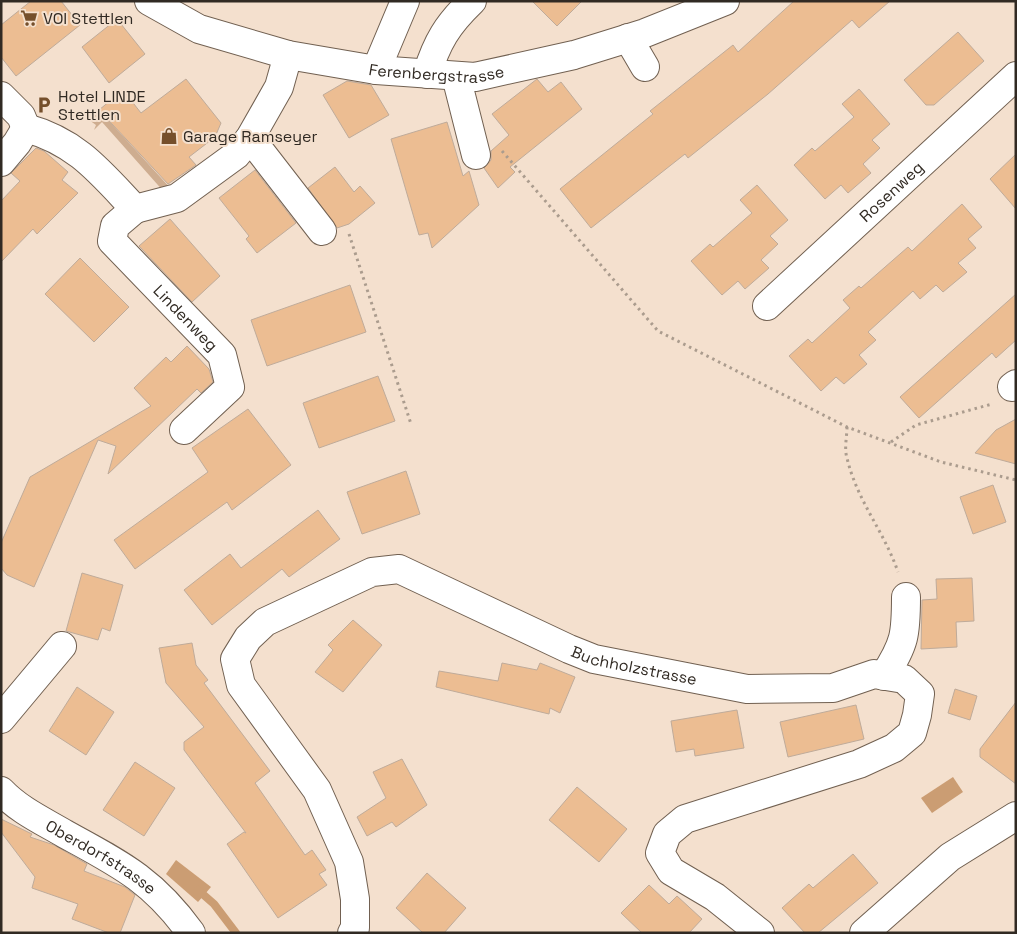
<svg xmlns="http://www.w3.org/2000/svg" width="1017" height="934" font-family="'Space Grotesk',sans-serif">
  <style>
    .green { fill: #cead90 }
    .water { fill: #cb9d73 }
    .lines { fill: none; stroke-linecap: round; stroke-linejoin: round }
    .stream { stroke: #cb9d73; stroke-width: 8 }
    .building { fill: #ecbd92; stroke: #bfab9a }
    .minor-casing { stroke: #716051; stroke-width: 30 }
    .path { stroke: #ab9c8e; stroke-width: 3; stroke-dasharray: 2.5 4; stroke-linecap: butt }
    .minor { stroke: #fff; stroke-width: 28 }
    .labels { text-anchor: middle; stroke-width: 4; stroke-linejoin: round; paint-order: stroke }
    .poi-label { font-size: 16px; fill: #312a23; stroke: #f4e0ce; text-anchor: start }
    .street-label { font-size: 16px; fill: #312a23; stroke: #f4e0ce }
  </style>
  <rect width="100%" height="100%" fill="#f4e0ce"/>
  <path class="green" d="M99,110L173,191L165,193L102,122L94,130L96,125L89,120Z"/>
  <g class="water">
    <path d="M953,777L963,792L932,813L921,798Z"/>
    <path d="M176,860L211,887L198,902L166,874Z"/>
  </g>
  <g class="lines">
    <path class="stream" d="M198,890L214,904L236,933"/>
  </g>
  <g class="building">
    <path d="M31,1H61L80,25L16,76L1,57V25Z"/>
    <path d="M532,1H582L557,26Z"/>
    <path d="M794,1H890L859,28L852,20L768,94L688,158L685,154L591,228L560,189L653,114L650,111L733,45L738,52Z"/>
    <path d="M117,19L145,54L109,83L82,47Z"/>
    <path d="M958,32L984,61L934,105H926L904,80Z"/>
    <path d="M186,79L221,123L215,137L189,157L196,165L168,184L99,110L123,90L141,113Z"/>
    <path d="M537,79L548,92L561,82L582,109L510,167L515,172L498,188L484,168L491,160V151L509,135L492,114Z"/>
    <path d="M347,81L371,85L389,115L349,138L323,95Z"/>
    <path d="M859,89L890,124L872,140L880,148L863,164L871,173L848,193L841,185L825,199L794,165L812,148L815,151L854,117L842,104Z"/>
    <path d="M447,122L463,176L469,171L479,205L432,248L428,233L419,235L391,139Z"/>
    <path d="M36,148L44,151L68,172L62,180L78,193L37,234L33,229L1,262V201L20,181L11,173Z"/>
    <path d="M1016,154V209L990,179Z"/>
    <path d="M335,167L354,192L360,186L375,203L349,224L337,228L308,188Z"/>
    <path d="M255,170L296,223L257,253L246,239L249,236L219,198Z"/>
    <path d="M757,185L788,220L770,236L778,244L761,260L769,268L745,289L738,281L722,295L691,261L710,244L713,247L752,213L740,200Z"/>
    <path d="M962,204L982,227L968,239L976,248L958,263L967,272L943,292L936,285L920,299L913,291L868,332L876,340L859,355L867,364L844,384L836,377L821,391L789,356L808,339L812,343L850,308L843,300L859,286L861,288L908,247L912,251Z"/>
    <path d="M170,219L220,276L192,302L139,246Z"/>
    <path d="M80,258L129,307L94,342L45,294Z"/>
    <path d="M350,285L366,332L267,366L251,320Z"/>
    <path d="M1016,294V340L996,358L992,353L919,418L900,397Z"/>
    <path d="M187,346L209,369L213,382L201,393L197,389L108,474L116,446L98,440L34,587L7,575L1,568V543L30,477L151,406L134,388L166,357L171,362Z"/>
    <path d="M378,376L395,421L319,448L303,403Z"/>
    <path d="M248,409L291,465L232,510L227,502L135,569L114,540L208,472L192,448Z"/>
    <path d="M1016,419V464L975,453L996,430Z"/>
    <path d="M406,471L420,514L362,534L347,492Z"/>
    <path d="M993,485L1006,522L973,534L960,497Z"/>
    <path d="M318,510L340,539L289,577L282,569L212,625L184,590L230,554L241,568Z"/>
    <path d="M82,573L123,585L110,631L102,628L98,640L66,631Z"/>
    <path d="M972,578L974,621L956,622L957,647L921,649L922,600L937,599L936,579Z"/>
    <path d="M353,620L382,645L343,692L315,672L333,650L328,645Z"/>
    <path d="M192,643L196,665L208,680L204,683L270,771L255,783L305,855L312,850L326,870L319,874L327,885L278,918L227,844L244,832L246,833L184,750V742L204,727L166,683L159,648Z"/>
    <path d="M502,663L537,670L540,663L575,677L560,713L550,708L549,714L436,687L439,671L498,681Z"/>
    <path d="M77,687L114,712L86,755L49,731Z"/>
    <path d="M955,689L977,696L970,720L948,713Z"/>
    <path d="M1016,702V784L980,757V749Z"/>
    <path d="M856,705L864,739L788,757L780,722Z"/>
    <path d="M737,710L744,748L695,756L694,749L676,752L671,721Z"/>
    <path d="M402,759L427,805L396,827L392,822L367,836L357,817L386,798L373,772Z"/>
    <path d="M135,762L175,788L144,836L103,810Z"/>
    <path d="M577,787L627,829L599,862L549,820Z"/>
    <path d="M1,819L32,834L30,837L54,845L87,864L84,871L125,887L135,895L120,933H109L72,919L78,904L32,888L35,877L1,832Z"/>
    <path d="M853,854L878,883L818,933H805L782,908L809,884L813,888Z"/>
    <path d="M427,873L466,908L444,933H423L396,908Z"/>
    <path d="M649,885L669,904L677,896L702,919L689,933H642L621,913Z"/>
  </g>
  <g class="lines">
    <g class="minor-casing">
      <g id="minor">
        <path id="s1" d="M149,1L199,29L288,55L376,70L475,77L574,55L645,33L725,1"/>
        <path d="M628,38L645,67"/>
        <path d="M376,70L405,1"/>
        <path d="M427,74C437,42 447,25 472,1"/>
        <path d="M456,76L476,155"/>
        <path d="M1,96L21,116L26,128"/>
        <path d="M26,128C77,142 100,172 135,209L177,198L236,155L250,138L279,87L288,55"/>
        <path d="M250,138L322,231"/>
        <path d="M1,162L17,143L26,128"/>
        <path id="s2" d="M135,209L115,226L112,241L222,355L230,387L184,430"/>
        <path id="s3" d="M767,306L1016,76"/>
        <path d="M1012,387L1016,384"/>
        <path d="M884,676C905,644 906,634 906,597"/>
        <path d="M1,719L62,646"/>
        <path id="s4" d="M1,791C19,810 43,821 65,834C120,864 153,880 191,933"/>
        <path id="s5" d="M352,933L355,928V899L349,862L317,790L241,685L235,659L248,638L265,622L372,572L399,569L569,649L594,659L747,689L833,688L874,674L904,679L920,694L917,715L912,733L894,748L859,764L685,819L667,834L660,853L671,871L715,897L760,933"/>
        <path d="M864,933L950,857L1016,816"/>
      </g>
    </g>
    <g class="path">
      <path d="M502,151L658,331L847,427L941,462L1016,480"/>
      <path d="M349,234L411,424"/>
      <path d="M847,427C847,436 844,449 847,458C857,501 884,531 898,572"/>
      <path d="M891,442L916,425L992,404"/>
    </g>
    <use href="#minor" class="minor"/>
  </g>
  <defs>
    <g id="supermarket-bare" transform="scale(1.35)"><path d="M-6-5.5h2.5l.6 2H6L4.5 2H-2.5L-4.4-4H-6ZM-1.5 3.2a1.3 1.3 0 1 0 .1 0ZM3 3.2a1.3 1.3 0 1 0 .1 0Z" fill="#754f2b" stroke="#f4e0ce" stroke-width="2.5" paint-order="stroke"/></g>
    <g id="parking-bare" transform="scale(1.35)"><path d="M-3.5-5.5H1a3.5 3.5 0 0 1 0 7H-1V5.5H-3.5ZM-1-3.4V-.6H.8a1.4 1.4 0 0 0 0-2.8Z" fill="#754f2b" stroke="#f4e0ce" stroke-width="2.5" paint-order="stroke"/></g>
    <g id="shop-bare" transform="scale(1.35)"><path d="M-5-2.5h2.3a2.7 3.5 0 0 1 5.4 0H5L5.5 6h-11ZM-1.5-2.5h3a1.5 2.3 0 0 0-3 0Z" fill="#754f2b" stroke="#f4e0ce" stroke-width="2.5" paint-order="stroke"/></g>
  </defs>
  <g fill-rule="evenodd">
    <use href="#supermarket-bare" x="29" y="18"/>
    <use href="#parking-bare" x="44" y="105"/>
    <use href="#shop-bare" x="169" y="136"/>
  </g>
  <g class="labels">
    <g class="poi-label">
      <text x="43" y="24">VOI Stettlen</text>
      <text x="58" y="102">Hotel LINDE<tspan x="58" dy="18">Stettlen</tspan></text>
      <text x="183" y="142">Garage Ramseyer</text>
    </g>
    <g class="street-label">
      <text dy="6" stroke="none"><textPath href="#s1" startOffset="300">Ferenbergstrasse</textPath></text>
      <text dy="6" stroke="none"><textPath href="#s3" startOffset="169">Rosenweg</textPath></text>
      <text dy="6" stroke="none"><textPath href="#s2" startOffset="148">Lindenweg</textPath></text>
      <text dy="6" stroke="none"><textPath href="#s5" startOffset="756">Buchholzstrasse</textPath></text>
      <text dy="6" stroke="none"><textPath href="#s4" startOffset="120">Oberdorfstrasse</textPath></text>
    </g>
  </g>
  <rect width="1017" height="934" fill="none" stroke="#312a23" stroke-width="5"/>
</svg>
